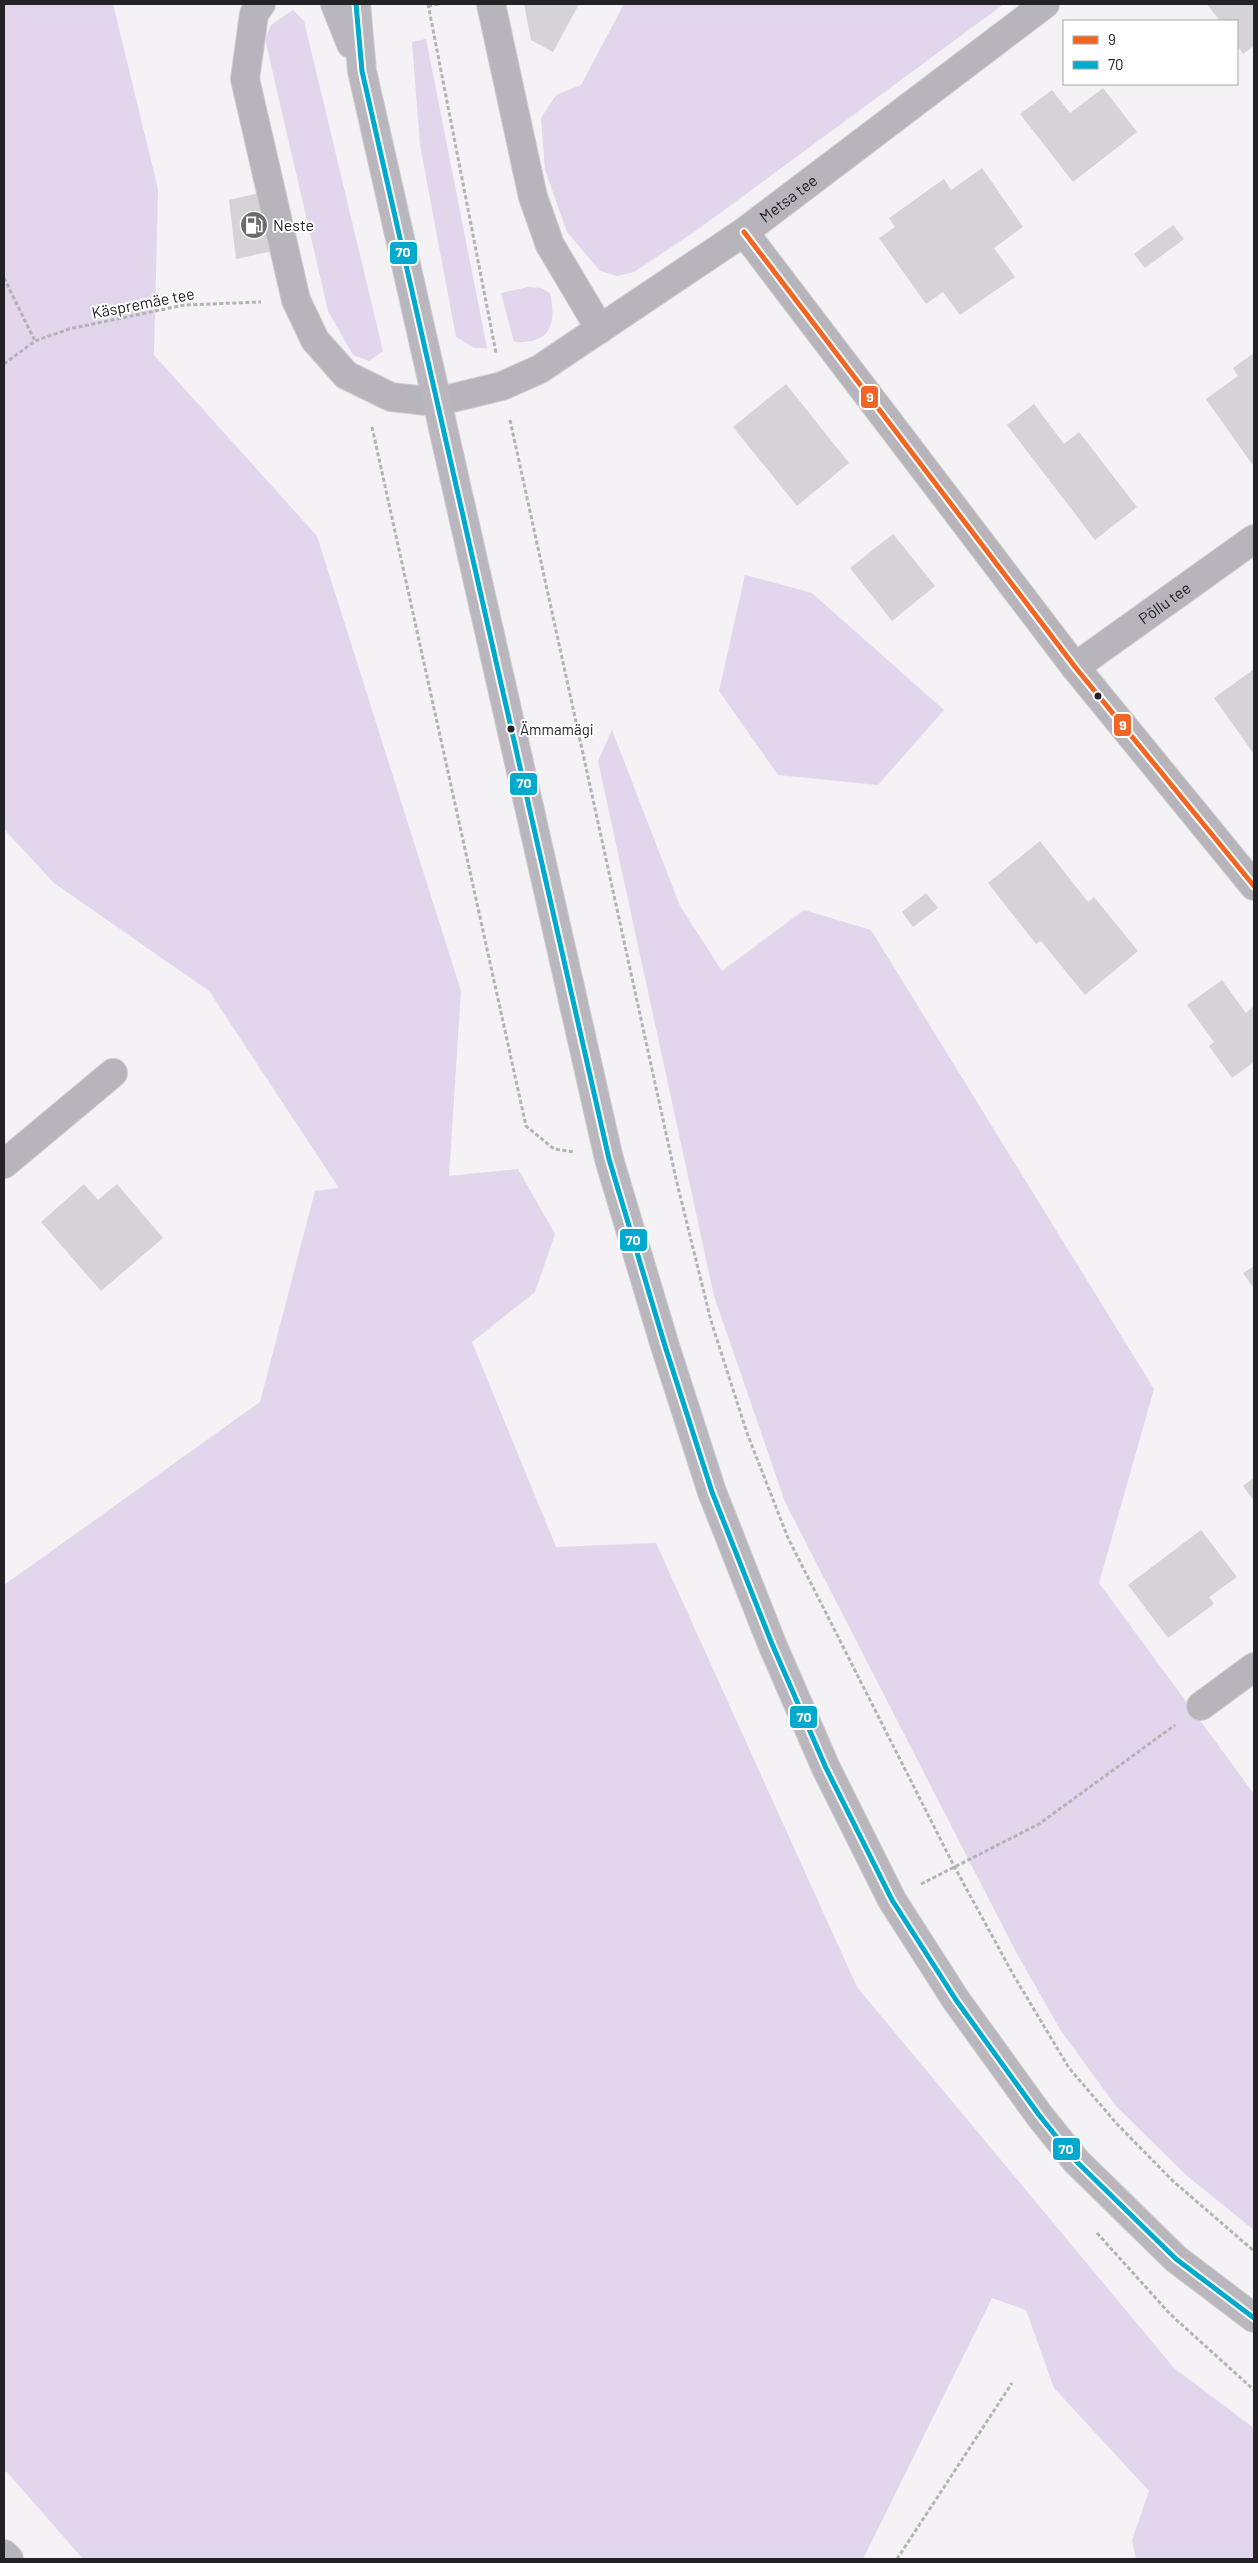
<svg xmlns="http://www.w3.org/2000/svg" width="1258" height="2563" font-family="Barlow,sans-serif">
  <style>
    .green { fill: #e1d6eb }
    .building { fill: #d5d3d5 }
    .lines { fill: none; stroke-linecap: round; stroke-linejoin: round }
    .minor-casing { stroke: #cecdcf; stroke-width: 30 }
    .major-casing { stroke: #cecdcf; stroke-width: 30 }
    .path { stroke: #b4b1b7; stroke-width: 3; stroke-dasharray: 4 2.5; stroke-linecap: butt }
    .minor { stroke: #b8b4bb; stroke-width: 28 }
    .major { stroke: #bab6be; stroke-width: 28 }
    .bus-1-casing { stroke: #fff; stroke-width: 9 }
    .bus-2-casing { stroke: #fff; stroke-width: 9 }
    .bus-1 { stroke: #f26522; stroke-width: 5 }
    .bus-2 { stroke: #00a9ce; stroke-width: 5 }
    .bus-dot { fill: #232224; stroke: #fff; stroke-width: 2 }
    .labels { text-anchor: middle; stroke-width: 4; stroke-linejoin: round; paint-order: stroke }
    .bus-label { font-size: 15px; fill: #232224; stroke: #fff; text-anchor: start }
    .street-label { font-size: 16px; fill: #232224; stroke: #fff }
    .poi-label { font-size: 16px; fill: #232224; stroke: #fff; text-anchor: start }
    .line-badge { stroke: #fff; stroke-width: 2 }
    .badge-label { font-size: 14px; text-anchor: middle; font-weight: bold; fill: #fff }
  </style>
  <rect width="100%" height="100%" fill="#f4f2f5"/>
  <g class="green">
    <path d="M4,4H113L158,189L154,355L317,536L461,991L449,1176L518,1169L555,1234L535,1292L472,1342L556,1547L656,1543L857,1987L1174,2368L1254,2428V2559H1136L1132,2540L1149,2491L1054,2388L1026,2310L992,2298L863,2559H83L7,2472L4,2471V1585L260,1402L315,1191L339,1188L209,991L54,883L4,829Z"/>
    <path d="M624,4H1004L697,230L634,272L617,276L600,271L567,232L545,170L541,118L556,95L581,85Z"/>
    <path d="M293,10L304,21L383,351L369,361L353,355L328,311L265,39L271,25Z"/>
    <path d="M426,39L487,348H474L456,337L420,145L412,42Z"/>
    <path d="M528,287L541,288L550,293C557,326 550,344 514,342L501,293Z"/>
    <path d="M745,575L812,593L944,710L878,785L778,775L719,691Z"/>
    <path d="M612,730L680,906L722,971L804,910L871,930L1154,1389L1099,1583L1254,1794V2230L1186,2175L1116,2106L1061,2031L1016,1952L785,1502L714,1296L598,761Z"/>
  </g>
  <g class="building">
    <path d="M524,4H579L553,52L531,40Z"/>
    <path d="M1207,4H1254V46L1243,54L1237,45V21H1220Z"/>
    <path d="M1103,88L1137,132L1073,182L1020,114L1052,90L1070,113Z"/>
    <path d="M982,168L1023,227L994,248L1015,277L960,315L943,292L926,304L879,238L895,227L889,218L944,179L951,190Z"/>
    <path d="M268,191L282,249L236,259L229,200Z"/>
    <path d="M1173,225L1184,239L1145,268L1134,254Z"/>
    <path d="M1254,353V463L1252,464L1206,399L1238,376L1233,368Z"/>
    <path d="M786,384L849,463L797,506L733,427Z"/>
    <path d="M1034,404L1064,444L1079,432L1137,507L1095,540L1007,425Z"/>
    <path d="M893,534L935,586L892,621L850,568Z"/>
    <path d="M1254,669V754L1214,698Z"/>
    <path d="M1040,841L1088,902L1094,897L1138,951L1085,995L1041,941L1036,944L988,883Z"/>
    <path d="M926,893L938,908L913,927L902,912Z"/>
    <path d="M1222,980L1246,1013L1254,1006V1062L1232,1078L1209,1046L1214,1042L1187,1005Z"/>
    <path d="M84,1184L98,1200L117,1184L163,1238L101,1291L41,1222Z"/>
    <path d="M1254,1266V1285L1252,1286L1243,1273Z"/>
    <path d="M1254,1478V1501L1243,1486Z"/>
    <path d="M1201,1530L1237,1577L1209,1597L1214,1604L1168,1638L1128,1585Z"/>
  </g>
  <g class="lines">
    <g class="minor-casing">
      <g id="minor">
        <path id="s1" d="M261,4L254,14L245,79L296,300L315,340L346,375L391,397L436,402L502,386L540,369L744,232L1045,4"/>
        <path d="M491,4L533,197L550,245L600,329"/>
        <path d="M744,232L1075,667L1254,886"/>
        <path id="s2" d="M1075,667L1254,539"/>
        <path d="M4,1164L113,1073"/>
        <path d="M1201,1706L1254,1667"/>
        <path d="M4,2554L9,2559"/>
      </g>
    </g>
    <g class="major-casing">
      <g id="major">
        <path d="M335,4L351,44"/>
        <path d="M356,4L362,71L609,1159L665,1346L712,1492L772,1644L826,1768L892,1900L956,2000L1039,2115L1076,2161L1176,2259L1254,2318"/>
      </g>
    </g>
    <g class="path">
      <path d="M428,4L496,353"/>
      <path d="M428,6L439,4"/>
      <path d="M4,278L35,341"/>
      <path d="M4,364L35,341L69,329L184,305L261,302"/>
      <path d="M510,420L676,1179L711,1321L747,1433L788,1538L954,1866L1014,1976L1069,2068L1117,2124L1173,2181L1254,2251"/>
      <path d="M372,427L526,1126L554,1149L574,1152"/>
      <path d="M921,1884L1039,1824L1175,1725"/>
      <path d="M1097,2233L1170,2314L1254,2390"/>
      <path d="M897,2559L1012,2383"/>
    </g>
    <use href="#minor" class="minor"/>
    <use href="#major" class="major"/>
    <g class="bus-1-casing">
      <path id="bus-1" d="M744,232L1075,667L1254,886"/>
    </g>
    <g class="bus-2-casing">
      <path id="bus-2" d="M356,4L362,71L609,1159L665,1346L712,1492L772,1644L826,1768L892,1900L956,2000L1039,2115L1076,2161L1176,2259L1254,2318"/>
    </g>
    <use href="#bus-1" class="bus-1"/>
    <use href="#bus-2" class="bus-2"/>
  </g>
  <defs>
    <g id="fuel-disc" transform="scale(1.4375)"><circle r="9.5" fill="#6c6b6d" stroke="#fff"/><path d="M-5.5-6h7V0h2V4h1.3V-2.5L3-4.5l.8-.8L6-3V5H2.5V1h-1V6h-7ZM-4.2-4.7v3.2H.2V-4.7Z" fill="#fff"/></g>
  </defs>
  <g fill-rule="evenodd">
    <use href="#fuel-disc" x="254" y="225"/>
  </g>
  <g class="bus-dot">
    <circle cx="1098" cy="696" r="4.5"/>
    <circle cx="511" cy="729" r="4.5"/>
  </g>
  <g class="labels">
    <g class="bus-label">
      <text x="520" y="735">Ämmamägi</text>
    </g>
    <g class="street-label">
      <text dy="6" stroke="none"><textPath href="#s1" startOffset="902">Metsa tee</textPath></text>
      <text transform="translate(143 303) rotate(-11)" y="6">Käspremäe tee</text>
      <text dy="6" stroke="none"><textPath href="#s2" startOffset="110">Põllu tee</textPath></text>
    </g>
    <g class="poi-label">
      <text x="273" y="231">Neste</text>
    </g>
  </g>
  <g class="line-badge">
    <rect x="389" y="241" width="29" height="24" rx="5" fill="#00a9ce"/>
    <rect x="860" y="385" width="19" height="24" rx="5" fill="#f26522"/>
    <rect x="1113" y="713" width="19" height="24" rx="5" fill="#f26522"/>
    <rect x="509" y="772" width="29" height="24" rx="5" fill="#00a9ce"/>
    <rect x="619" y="1228" width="29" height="24" rx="5" fill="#00a9ce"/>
    <rect x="789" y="1705" width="29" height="24" rx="5" fill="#00a9ce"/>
    <rect x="1052" y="2137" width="29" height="24" rx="5" fill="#00a9ce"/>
  </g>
  <g class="badge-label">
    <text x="403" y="257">70</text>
    <text x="870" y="402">9</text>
    <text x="1123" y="730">9</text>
    <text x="524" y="788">70</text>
    <text x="633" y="1245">70</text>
    <text x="804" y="1722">70</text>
    <text x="1066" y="2154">70</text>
  </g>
  <rect width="1258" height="2563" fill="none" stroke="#232224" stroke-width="10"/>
  <rect x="1063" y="20" width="175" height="65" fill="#ffffff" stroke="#a7a7a7"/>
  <rect x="1073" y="36" width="25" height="8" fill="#f26522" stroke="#a7a7a7"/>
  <text x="1108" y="45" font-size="15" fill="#232224">9</text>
  <rect x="1073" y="61" width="25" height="8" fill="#00a9ce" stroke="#a7a7a7"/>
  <text x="1108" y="70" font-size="15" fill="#232224">70</text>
</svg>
